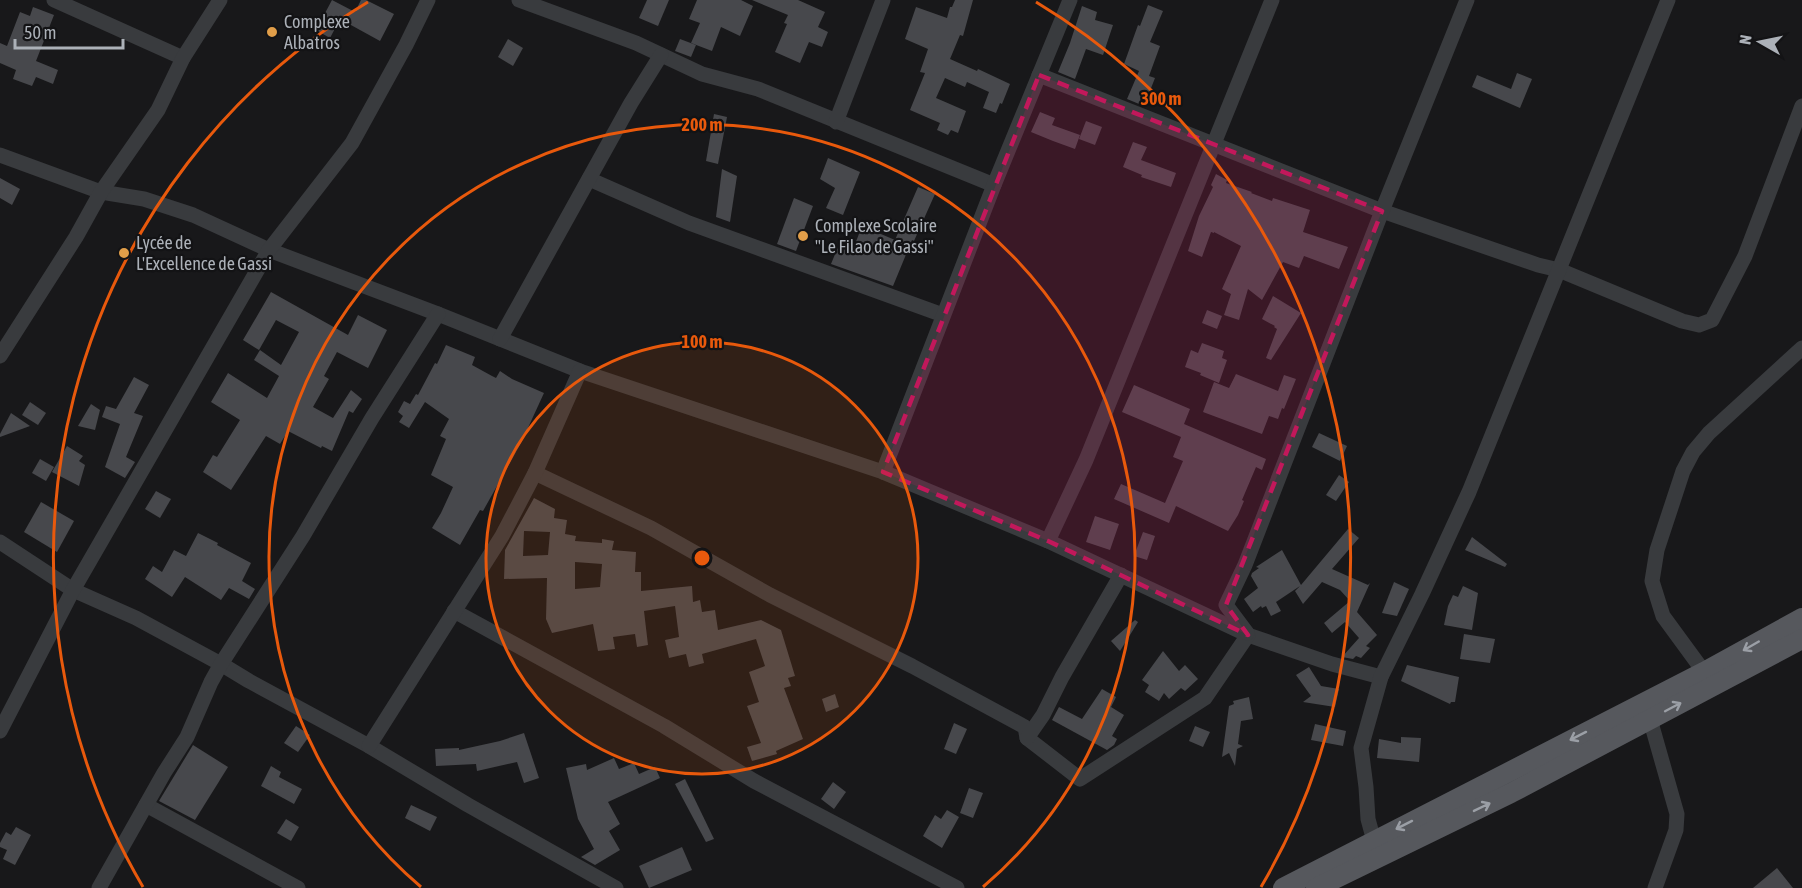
<svg xmlns="http://www.w3.org/2000/svg" width="1802" height="888" font-family="'Asap Condensed',sans-serif">
  <style>
    .building { fill: #47484c; fill-rule: evenodd }
    .lines { fill: none; stroke-linecap: round; stroke-linejoin: round }
    .minor { stroke: #393b3e; stroke-width: 15 }
    .major { stroke: #56585d; stroke-width: 20 }
    .oneway { stroke: #9b9fa6 }
    .marked { fill: #c2185b; fill-opacity: 0.2; stroke: #c2185b; stroke-width: 4.5; stroke-dasharray: 12 8; stroke-linejoin: round }
    .ring { fill: none; stroke: #e8590c; stroke-width: 3 }
    .poi-dot { fill: #e19e49; stroke: #131315; stroke-width: 2 }
    .labels { text-anchor: middle; stroke-width: 4.5; stroke-linejoin: round; paint-order: stroke }
    .poi-label { font-size: 18px; fill: #acb1b8; stroke: #131315; text-anchor: start }
    .centre { fill: #e8590c; stroke: #131315; stroke-width: 3 }
    .ring-label { font-size: 18px; text-anchor: middle; font-weight: bold; fill: #e8590c; stroke: #131315; stroke-width: 4.5; stroke-linejoin: round; paint-order: stroke }
  </style>
  <rect width="100%" height="100%" fill="#18181a"/>
  <g class="building">
    <path d="M332,0L355,12L361,0H366L394,14L380,41L340,19L330,38L316,30Z"/>
    <path d="M647,0H669L658,26L639,18Z"/>
    <path d="M697,0H741L753,6L740,36L721,27L712,51L691,43L700,23L689,19Z"/>
    <path d="M752,0H798L825,12L818,27L828,32L822,47L809,42L800,63L775,52L787,24L784,23L788,15Z"/>
    <path d="M955,0H973L963,36L960,35L950,59L977,71L978,69L1010,84L1002,104L1000,103L996,113L983,108L989,92L967,82L965,87L945,78L936,98L966,111L958,133L951,130L948,135L937,130L940,123L910,110L925,73L920,72L928,49L905,39L916,7L947,18L950,7H952Z"/>
    <path d="M1148,5L1163,11L1150,42L1160,46L1149,76L1155,78L1144,106L1127,99L1139,71L1124,64L1138,25L1140,26Z"/>
    <path d="M1082,6L1097,12L1095,20L1113,25L1103,55L1086,49L1075,79L1058,72L1070,43Z"/>
    <path d="M33,7L54,15L36,61L58,70L53,84L36,77L32,86L13,79L16,70L0,63V43L7,46L20,12L30,16Z"/>
    <path d="M508,39L523,48L513,66L498,57Z"/>
    <path d="M680,39L696,45L691,57L675,51Z"/>
    <path d="M1517,73L1532,79L1520,108L1472,87L1477,75L1511,89Z"/>
    <path d="M1040,112L1055,118L1052,125L1080,135L1075,149L1053,141L1031,132Z"/>
    <path d="M714,114L727,117L718,164L706,161Z"/>
    <path d="M1086,121L1102,127L1095,145L1079,139Z"/>
    <path d="M1133,142L1147,147L1141,160L1176,173L1171,187L1141,177L1142,175L1123,167Z"/>
    <path d="M828,158L860,172L843,215L826,208L835,188L820,179Z"/>
    <path d="M722,169L737,176L730,222L716,217Z"/>
    <path d="M1216,174L1227,180L1226,183L1252,192L1251,193L1272,201L1273,198L1310,210L1303,232L1348,247L1339,269L1304,256L1299,268L1283,262L1262,300L1248,289L1239,320L1224,315L1231,294L1222,289L1241,246L1214,232V233L1211,232L1202,257L1188,251L1199,216L1213,187L1211,185Z"/>
    <path d="M0,178L20,189L12,205L0,198Z"/>
    <path d="M918,187L935,194L914,241L912,240L893,286L831,264L838,247L852,252L862,226L895,240Z"/>
    <path d="M794,198L813,206L796,251L777,244Z"/>
    <path d="M271,292L348,335L358,315L387,330L368,368L337,352L324,376L329,379L313,407L333,418L351,390L362,399L353,413L349,411L332,451L322,446L321,448L288,431L280,444L266,436L231,490L203,472L213,455L217,457L240,420L211,402L228,373L267,398L279,376L254,360L260,350L281,365L299,332L276,320L259,350L243,340Z"/>
    <path d="M1273,296L1301,313L1271,360L1266,358L1277,329L1274,327L1275,326L1262,319Z"/>
    <path d="M1207,310L1222,316L1217,329L1202,323Z"/>
    <path d="M1202,343L1224,351L1222,358L1227,360L1219,383L1200,375L1201,373L1185,367L1191,350L1198,353Z"/>
    <path d="M446,345L475,357L472,365L492,376L496,378L500,371L512,379L544,393L521,443L483,511L480,510L460,545L432,528L441,513L453,487L431,475L446,439L440,436L449,419L425,402L409,428L399,422L403,416L398,412L404,401L410,404L416,394L418,395L435,363L437,364Z"/>
    <path d="M1236,374L1278,391L1284,375L1296,379L1284,409L1282,408L1278,419L1269,416L1262,434L1203,412L1214,382L1229,388Z"/>
    <path d="M134,377L149,385L134,413L143,416L126,457L135,462L125,478L105,467L120,424L102,417L106,406L116,409Z"/>
    <path d="M1134,385L1190,409L1184,424L1266,459L1262,470L1256,467L1242,500L1244,501L1238,515L1228,531L1176,506L1169,523L1114,499L1121,484L1165,503L1183,461L1173,457L1181,437L1122,412Z"/>
    <path d="M30,402L46,413L38,425L22,415Z"/>
    <path d="M91,404L100,410L95,430L78,426Z"/>
    <path d="M11,413L30,426L0,437V434Z"/>
    <path d="M1319,433L1347,446L1340,461L1312,447Z"/>
    <path d="M67,446L83,456L79,461L85,465L79,486L52,472Z"/>
    <path d="M40,459L54,467L46,481L32,473Z"/>
    <path d="M1339,475L1349,482L1336,501L1326,495Z"/>
    <path d="M156,491L171,499L160,518L145,509Z"/>
    <path d="M534,498L555,509L554,518L567,520L565,534L576,536L575,541L602,543V539L614,541L612,550L636,552L635,572H641V591L692,586L693,602L700,600L702,612L715,610L718,630L761,620L781,630L795,676L788,678L791,686L784,688L803,739L776,751L777,754L752,761L747,747L761,743L747,706L759,702L749,672L765,666L756,639L702,654L704,663L689,667L686,654L669,658L665,640L679,637L675,606L644,611L648,645L637,647L635,634L613,637L615,649L598,651L593,624L552,633L546,619L547,578L504,579L505,550ZM524,531L550,532L548,555L523,556ZM575,562L602,564L600,587L575,589Z"/>
    <path d="M41,502L74,521L57,552L24,532Z"/>
    <path d="M1095,516L1119,524L1110,550L1086,542Z"/>
    <path d="M1348,529L1359,538L1332,569L1368,585L1370,583L1357,612L1377,635L1366,646L1370,648L1361,658L1356,656L1353,659L1342,657L1359,638L1345,622L1332,633L1324,623L1350,601L1340,590L1322,582L1303,604L1295,591L1300,586L1276,602L1281,611L1271,616L1266,606L1262,608L1261,606L1253,612L1244,599L1258,588L1251,576L1252,573L1259,568L1256,567L1282,550L1301,585Z"/>
    <path d="M1143,532L1155,536L1147,560L1134,556Z"/>
    <path d="M198,533L218,543L217,545L251,563L242,581L255,589L249,599L229,588L221,600L185,577L172,597L145,579L153,566L162,572L174,550L186,556Z"/>
    <path d="M1472,537L1507,564L1505,567L1465,550Z"/>
    <path d="M1394,582L1409,589L1397,616L1382,613Z"/>
    <path d="M1463,586L1478,593L1472,630L1444,625L1448,606L1453,595L1458,597Z"/>
    <path d="M1135,620L1138,622L1120,651L1111,641Z"/>
    <path d="M1464,634L1495,639L1490,663L1460,659Z"/>
    <path d="M1163,651L1179,671L1185,665L1198,679L1185,691L1181,688L1169,699L1164,693L1159,701L1145,692L1149,685L1142,680Z"/>
    <path d="M1407,665L1459,677L1455,702H1451L1450,704L1401,681Z"/>
    <path d="M1309,667L1321,686L1339,689L1335,707L1303,702L1311,696L1296,675Z"/>
    <path d="M1102,689L1116,697L1111,707L1124,715L1112,736L1117,739L1114,745L1107,750L1052,720L1059,707L1082,719Z"/>
    <path d="M835,694L839,707L826,712L822,699Z"/>
    <path d="M1249,697L1253,719L1241,721L1238,744L1243,746L1237,749L1235,766L1229,753L1222,757L1229,706L1234,704L1233,701Z"/>
    <path d="M954,723L967,729L956,754L944,749Z"/>
    <path d="M1315,724L1346,731L1343,746L1311,740Z"/>
    <path d="M296,726L310,735L298,752L284,743Z"/>
    <path d="M1195,726L1210,732L1203,747L1189,741Z"/>
    <path d="M524,733L539,778L524,783L517,762L477,771L476,764L436,766L435,749L459,748V750L500,741Z"/>
    <path d="M1401,737L1421,738L1419,762L1377,758L1379,739L1401,743Z"/>
    <path d="M193,745L228,767L195,820L159,801Z"/>
    <path d="M614,758L619,769L634,763L639,774L655,767L660,778L608,802L620,824L609,831L620,850L595,865L581,857L594,849L578,819L566,768L586,764L587,770Z"/>
    <path d="M271,766L281,772L279,777L302,789L294,804L261,786Z"/>
    <path d="M685,779L714,839L706,842L675,784Z"/>
    <path d="M833,782L846,792L834,809L821,799Z"/>
    <path d="M969,788L983,793L973,818L960,813Z"/>
    <path d="M411,805L437,817L430,831L405,818Z"/>
    <path d="M947,810L959,817L942,848L923,836L935,815L941,819Z"/>
    <path d="M286,819L299,827L291,841L277,833Z"/>
    <path d="M16,827L31,835L15,865L3,859L7,850L0,847V843L6,832L11,835Z"/>
    <path d="M682,847L692,870L649,888L639,866Z"/>
    <path d="M1777,868L1793,888H1753Z"/>
  </g>
  <g class="lines">
    <g class="minor">
      <path d="M54,0L183,58"/>
      <path d="M519,0L636,43L702,74L758,89L994,185"/>
      <path d="M1039,75L1382,211L1538,265L1559,270L1682,321L1699,325L1712,320L1745,256L1802,106"/>
      <path d="M836,122L883,0"/>
      <path d="M0,155L101,192L144,199L193,215L269,250L438,314L580,371L883,472L1048,541L1248,635L1332,664L1381,677"/>
      <path d="M589,179L689,223L943,315"/>
      <path d="M500,339L631,103L661,55"/>
      <path d="M0,356L76,237L101,192L158,110L183,58L220,0"/>
      <path d="M883,472L994,185L1070,0"/>
      <path d="M535,473L651,528L770,595L912,666L1025,727L1027,738L1080,779L1205,698L1248,635"/>
      <path d="M1048,541L1086,460L1272,0"/>
      <path d="M0,542L73,590L136,618L221,664L249,681L369,746L468,805L616,888"/>
      <path d="M454,611L664,726L754,781L957,888"/>
      <path d="M1247,633L1226,605L1245,565L1382,211L1467,0"/>
      <path d="M1704,672L1663,616L1652,581L1657,550L1683,471L1693,452L1709,433L1802,348"/>
      <path d="M1650,719L1677,814L1676,830L1655,888"/>
      <path d="M0,731L73,590L269,250L352,143L406,45L428,0"/>
      <path d="M1027,738L1043,715L1062,677L1121,575"/>
      <path d="M369,746L502,536L535,473L580,371"/>
      <path d="M146,805L298,888"/>
      <path d="M1374,841L1368,819L1366,787L1361,748L1381,677L1422,594L1469,492L1668,0"/>
      <path d="M99,888L164,773L187,737L211,682L221,664L303,536L372,418L438,314"/>
    </g>
    <g class="major">
      <path d="M1283,888L1704,672L1802,618"/>
      <path d="M1316,888L1511,793L1802,639"/>
    </g>
  </g>
  <defs><path id="oneway-shaft" d="M-6 0H5M1.5-3L5.5 0L1.5 3" fill="none" stroke-width="1.6" stroke-linecap="round" stroke-linejoin="round" transform="scale(1.5)"/></defs>
  <g class="oneway">
    <use href="#oneway-shaft" transform="translate(1751 646) rotate(150)"/>
    <use href="#oneway-shaft" transform="translate(1673 707) rotate(-28)"/>
    <use href="#oneway-shaft" transform="translate(1578 736) rotate(153)"/>
    <use href="#oneway-shaft" transform="translate(1482 807) rotate(-26)"/>
    <use href="#oneway-shaft" transform="translate(1404 825) rotate(153)"/>
  </g>
  <path class="marked" d="M1039,75L1382,211L1226,605L1248,635L1048,541L883,472Z"/>
  <circle cx="702" cy="558" r="216" fill="#e8590c" fill-opacity=".12"/>
  <g class="ring">
    <circle cx="702" cy="558" r="216"/>
    <path d="M421 887A433 433 0 1 1 983 887"/>
    <path d="M143 887A649 649 0 0 1 368 2M1036 2A649 649 0 0 1 1261 887"/>
  </g>
  <g class="poi-dot">
    <circle cx="272" cy="32" r="6"/>
    <circle cx="803" cy="236" r="6"/>
    <circle cx="124" cy="253" r="6"/>
  </g>
  <g class="labels">
    <g class="poi-label">
      <text x="284" y="28">Complexe<tspan x="284" dy="21">Albatros</tspan></text>
      <text x="815" y="232">Complexe Scolaire<tspan x="815" dy="21">"Le Filao de Gassi"</tspan></text>
      <text x="136" y="249">Lycée de<tspan x="136" dy="21">L'Excellence de Gassi</tspan></text>
    </g>
  </g>
  <circle cx="702" cy="558" r="9" class="centre"/>
  <g class="ring-label">
    <text x="1161" y="105">300 m</text>
    <text x="702" y="131">200 m</text>
    <text x="702" y="348">100 m</text>
  </g>
  <g transform="translate(1760 42) rotate(279)" stroke="#131315" stroke-width="4.5" paint-order="stroke">
  <path d="M0-4.5L10 22L0 15L-10 22Z" fill="#acb1b8"/>
  <text y="-9" font-size="16" font-weight="bold" text-anchor="middle" fill="#acb1b8">N</text>
  </g>
  <path d="M15 39v9h108v-9" fill="none" stroke="#acb1b8" stroke-width="3"/>
  <text x="24" y="39" font-size="18" fill="#acb1b8" stroke="#131315" stroke-width="4.5" paint-order="stroke">50 m</text>
</svg>
